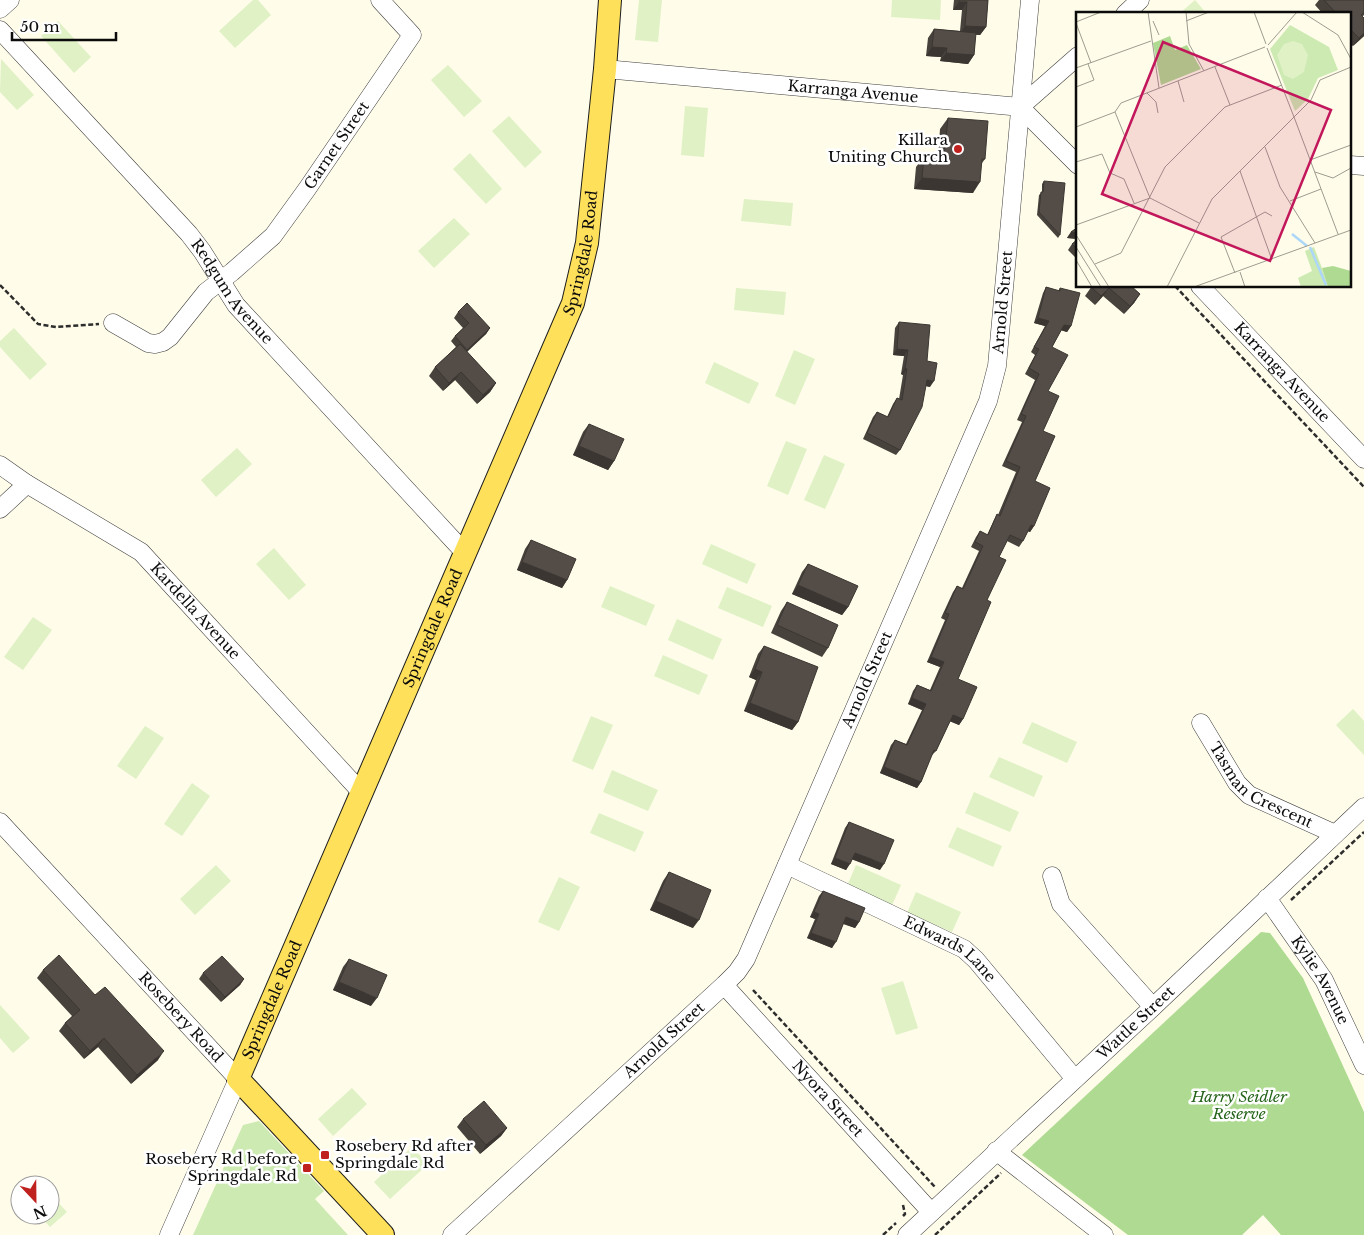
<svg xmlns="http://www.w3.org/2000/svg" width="1364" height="1235" font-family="'Libre Baskerville',serif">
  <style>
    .green { fill: #cceab2 }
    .forest { fill: #aedb91 }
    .pitch { fill: #dff1c5 }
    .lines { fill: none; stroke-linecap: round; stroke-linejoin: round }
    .minor-casing { stroke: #3e3e3e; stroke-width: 19 }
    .major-casing { stroke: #1c1c1c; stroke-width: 24 }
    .path { stroke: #2d2d2d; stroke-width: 2.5; stroke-dasharray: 5 2.5; stroke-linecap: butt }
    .minor { stroke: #fff; stroke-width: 18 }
    .major { stroke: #fee05b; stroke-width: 22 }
    .wall { fill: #48423d }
    .shaded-wall { fill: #3b3632 }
    .building { fill: #544d47; stroke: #3b3632 }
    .poi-dot { fill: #bf211f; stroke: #fff; stroke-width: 2 }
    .labels { text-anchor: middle; stroke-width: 5; stroke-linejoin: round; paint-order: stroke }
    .street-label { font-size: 15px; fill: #0b0b0b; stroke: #fff }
    .poi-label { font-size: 15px; fill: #0b0b0b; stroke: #fff; text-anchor: end }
    .park-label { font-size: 15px; font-style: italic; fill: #25641a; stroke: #fff }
    .inset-river { fill: none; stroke: #acd7f8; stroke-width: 2.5 }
    .inset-road { fill: none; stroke: #9d9c90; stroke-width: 1 }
    .view { fill: #c2185b; fill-opacity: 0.15; stroke: #c2185b; stroke-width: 2.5 }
    .inset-edge { fill: none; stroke: #0b0b0b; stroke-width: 2.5 }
  </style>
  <rect width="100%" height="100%" fill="#fffce9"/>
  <path class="green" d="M259,1121L324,1191L315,1199L348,1235H193L243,1125Z"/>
  <path class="forest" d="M1261,932L1270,933L1303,978L1364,1112V1235H1281L1263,1215L1242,1235H1128L1022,1155Z"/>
  <g class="pitch">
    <path d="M253,0H258L271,15L235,48L219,31Z"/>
    <path d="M639,0H662L658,42L635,40Z"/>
    <path d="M892,0H941L940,20L891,17Z"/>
    <path d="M1195,0L1207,14H1179Z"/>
    <path d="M58,21L91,57L74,73L41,36Z"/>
    <path d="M1,59L34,95L17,110L0,92Z"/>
    <path d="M448,65L482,101L464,117L431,80Z"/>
    <path d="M685,106L708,108L704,157L681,155Z"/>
    <path d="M509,116L542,152L525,168L492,131Z"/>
    <path d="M470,153L502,189L486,204L453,169Z"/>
    <path d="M744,199L793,203L791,226L741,221Z"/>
    <path d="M454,218L470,234L434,268L418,251Z"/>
    <path d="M736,288L786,292L784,315L734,310Z"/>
    <path d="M14,328L47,364L30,380L0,347V341Z"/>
    <path d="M794,350L815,359L795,405L775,396Z"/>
    <path d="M714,362L759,383L749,404L705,383Z"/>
    <path d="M786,441L807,449L788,495L767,486Z"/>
    <path d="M237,448L252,464L216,497L201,480Z"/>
    <path d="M824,455L845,464L825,509L804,500Z"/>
    <path d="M711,544L756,564L747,584L702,564Z"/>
    <path d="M274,548L306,585L289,600L256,564Z"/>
    <path d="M610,586L655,605L646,626L601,607Z"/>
    <path d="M727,587L772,606L763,627L718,608Z"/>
    <path d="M33,617L52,630L23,670L4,657Z"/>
    <path d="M677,619L722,639L713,660L668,640Z"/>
    <path d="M663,655L708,675L699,695L654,676Z"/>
    <path d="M1353,709L1364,721V755L1336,725Z"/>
    <path d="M591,716L613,725L593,770L572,761Z"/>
    <path d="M1032,722L1077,742L1067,763L1022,743Z"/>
    <path d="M145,726L164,738L136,779L117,766Z"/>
    <path d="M999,757L1043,776L1034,797L989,777Z"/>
    <path d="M612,770L658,790L648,811L603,792Z"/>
    <path d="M192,783L210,796L182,836L164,824Z"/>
    <path d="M974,792L1019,812L1010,832L965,813Z"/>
    <path d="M599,813L644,832L635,852L590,833Z"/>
    <path d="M957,827L1002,846L993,867L948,847Z"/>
    <path d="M216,865L231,881L195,915L180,899Z"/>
    <path d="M856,865L901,885L892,905L847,886Z"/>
    <path d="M559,877L580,887L559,931L538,922Z"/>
    <path d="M916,892L961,912L952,932L907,913Z"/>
    <path d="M903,981L918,1028L896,1035L881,988Z"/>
    <path d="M0,1005L30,1038L13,1053L0,1038Z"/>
    <path d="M352,1088L367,1104L333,1136L318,1119Z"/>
    <path d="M412,1147L428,1164L390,1199L374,1182Z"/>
    <path d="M50,1194L67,1212L50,1227L39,1215H50Z"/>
  </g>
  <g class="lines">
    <g class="minor-casing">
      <g id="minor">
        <path d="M0,9L10,0"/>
        <path d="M1125,14L1140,0"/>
        <path id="s1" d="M0,30L189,234L202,251L236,305L465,553"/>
        <path id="s2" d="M605,69L1020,107L1078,165"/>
        <path d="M1020,107L1078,56"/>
        <path d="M1350,165L1364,166"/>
        <path id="s3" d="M1200,286L1364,459"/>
        <path id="s4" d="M113,323L148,343L155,344L163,342L170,337L206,292L232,272L273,236L307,189L412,35L380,0"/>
        <path id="s5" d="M0,465L27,484L141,552L362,793"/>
        <path d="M0,509L27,484"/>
        <path id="s6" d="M1201,723L1237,783L1249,795L1335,834"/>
        <path id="s7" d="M0,822L238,1079L169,1235"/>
        <path id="s8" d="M787,865L964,949L976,960L1075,1079"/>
        <path d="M1052,876L1061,904L1153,1007"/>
        <path id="s9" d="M1267,898L1324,980L1364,1065"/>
        <path id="s10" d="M724,985L931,1212"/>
        <path d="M996,1151L1104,1235"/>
        <path id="s11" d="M452,1235L724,985L737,972L746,959L988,401L997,366L1030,0"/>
        <path id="s12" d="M907,1235L1153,1007L1364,807"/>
      </g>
    </g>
    <g class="major-casing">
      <g id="major">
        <path id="s13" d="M383,1235L238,1079L573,303L587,243L605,69L610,0"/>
      </g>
    </g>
    <g class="path">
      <path d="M0,285L38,324L56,327L99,324"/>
      <path d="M1175,286L1364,487"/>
      <path d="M1291,900L1364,832"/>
      <path d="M753,990L935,1187"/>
      <path d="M903,1205L905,1214L903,1216"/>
      <path d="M883,1235L896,1223"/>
      <path d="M935,1235L1001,1173"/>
    </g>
    <use href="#minor" class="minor"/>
    <use href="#major" class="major"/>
  </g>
  <g class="wall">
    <path d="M954,0H988L986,27L980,35L975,34L974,55L968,64L940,61L941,57L926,56L928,38L934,29L960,31L962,10H953Z"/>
    <path d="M1319,0H1364V15L1362,17L1364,36L1353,46L1350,44V14H1323L1315,5Z"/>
    <path d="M948,118L985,159L982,163L973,193L914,189L916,167L924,156H938L940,129Z"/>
    <path d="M1044,181L1060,235L1058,238L1037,215L1039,195L1042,192V184Z"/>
    <path d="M1078,227V260L1068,250L1072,244L1078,239L1067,238L1071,232Z"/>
    <path d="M1092,286H1131L1140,294L1134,303L1124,314L1103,296L1095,305L1085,296Z"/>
    <path d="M1046,287L1058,291L1060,288L1071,326L1067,332L1061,330L1052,347L1043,431L1035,481L1034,526L1030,532L1028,531L1023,541L1019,547L1007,541L999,557L987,600L958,679L963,719L959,725L950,721L936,751L931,756L921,782L917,788L880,773L891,745L895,740L906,744L922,710L908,704L913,691L917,685L930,690L940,667L927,662L945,620L941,618L953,592L957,586L962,588L979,551L971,547L976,537L980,531L987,535L994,520L997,514L998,515L1016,472L1002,466L1022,422L1017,420L1035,380L1025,374L1035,355L1031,352L1045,326L1034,323L1043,293Z"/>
    <path d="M458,312L490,328L486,334L467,352L496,383L490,392L477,404L455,380L443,391L429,376L435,367L456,347L451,341L455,336L463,328L454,318Z"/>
    <path d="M899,322L927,361L930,387L925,386L900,450L896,455L863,439L873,417L877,412L887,417L893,404L897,398L899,399L903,375L901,374L904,356L893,355L895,328Z"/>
    <path d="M589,424L614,461L608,470L573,455L583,432Z"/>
    <path d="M531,540L567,580L562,588L517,570L525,549Z"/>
    <path d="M808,564L848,607L842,615L792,594L802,572Z"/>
    <path d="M787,602L828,648L822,657L771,633L781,611Z"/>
    <path d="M764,646L798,722L792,730L744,711L756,680L749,677L758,654Z"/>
    <path d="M849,822L880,870L852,859L846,870L831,864L845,828Z"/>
    <path d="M669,872L693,928L650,910L663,881Z"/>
    <path d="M823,891L859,922L855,928L843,924L832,948L807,938L815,919L810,917L819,896Z"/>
    <path d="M349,959L371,1006L333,990L343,967Z"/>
    <path d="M43,970L95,995L158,1060L131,1084L98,1047L84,1059L59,1031L65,1023L72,1016L37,978Z"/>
    <path d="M203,973L244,979L240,985L221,1002L199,979Z"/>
    <path d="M463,1119L507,1128L501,1136L480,1154L457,1127Z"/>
  </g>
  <g class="shaded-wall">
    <path d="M959,2H967L962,10H953Z"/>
    <path d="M965,26L986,27L980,35L960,34Z"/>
    <path d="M1364,33V36L1353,46L1359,38Z"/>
    <path d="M932,47L947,48L941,57L926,56Z"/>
    <path d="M946,53L974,55L968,64L940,61Z"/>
    <path d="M922,178L980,182L973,193L914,189Z"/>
    <path d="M1071,232L1078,233V239L1067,238Z"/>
    <path d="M1109,288L1103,296L1095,305L1101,296Z"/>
    <path d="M1140,294L1134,303L1124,314L1130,306Z"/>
    <path d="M1038,318L1049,321L1045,326L1034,323Z"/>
    <path d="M1064,325L1071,326L1067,332L1060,330Z"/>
    <path d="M490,328L486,334L463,355L467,350Z"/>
    <path d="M897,349L908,350L904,356L893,355Z"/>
    <path d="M905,368L907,369L903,375L901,374Z"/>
    <path d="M461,372L455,380L443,391L449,383Z"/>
    <path d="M927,380L934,381L930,387L923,385Z"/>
    <path d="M496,383L490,392L477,404L483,395Z"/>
    <path d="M579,446L614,461L608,470L573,455Z"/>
    <path d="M1031,525L1034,526L1030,532L1027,531Z"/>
    <path d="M522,562L567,580L562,588L517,570Z"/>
    <path d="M798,585L848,607L842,615L792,594Z"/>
    <path d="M931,657L944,662L940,667L927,662Z"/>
    <path d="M755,669L762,672L756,680L749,677Z"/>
    <path d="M912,698L926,704L922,710L908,704Z"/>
    <path d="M750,703L798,722L792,730L744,711Z"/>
    <path d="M953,715L963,719L959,725L949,721Z"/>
    <path d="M884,767L921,782L917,788L880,773Z"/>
    <path d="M855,853L884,864L880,870L851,859Z"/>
    <path d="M835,858L850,864L846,870L831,864Z"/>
    <path d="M656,901L699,920L693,928L650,910Z"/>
    <path d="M814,912L819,914L815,919L810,917Z"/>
    <path d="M846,917L859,922L855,928L842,923Z"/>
    <path d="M811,933L836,942L832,948L807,938Z"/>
    <path d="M244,979L240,985L221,1002L225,997Z"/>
    <path d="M339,982L377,998L371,1006L333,990Z"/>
    <path d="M104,1038L98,1047L84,1059L90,1051Z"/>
    <path d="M164,1051L158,1060L131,1084L137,1075Z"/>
    <path d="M507,1128L501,1136L480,1154L486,1145Z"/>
  </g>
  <g class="building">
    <path d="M959,0H988L986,27L965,26L967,2H959Z"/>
    <path d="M1324,0H1364V12L1361,15L1364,18V33L1359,38L1350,29V14H1337Z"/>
    <path d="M934,29L976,33L974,55L946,53L947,48L932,47Z"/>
    <path d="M948,118L988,121L985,159H982L980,182L922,178L924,156L944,157Z"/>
    <path d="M1044,181L1065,183L1060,235L1039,212L1041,192H1043Z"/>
    <path d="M1078,227V233L1071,232Z"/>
    <path d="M1078,239V250L1072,244Z"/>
    <path d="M1092,286H1131L1140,294L1130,306L1109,288L1101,296L1091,287Z"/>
    <path d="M1046,287L1060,291V288L1080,293L1071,326L1064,325L1052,347L1068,355L1048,391L1059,396L1043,431L1055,436L1035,481L1050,488L1034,526L1031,525L1023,541L1010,535L999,557L1006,560L987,600L991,602L958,679L977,687L963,719L953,715L936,751L934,750L921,782L884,767L895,740L907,745L926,704L912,698L917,685L931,691L944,662L931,657L949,614L945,613L957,586L963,589L983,546L975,542L980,531L988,535L997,514L1000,516L1020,467L1006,461L1026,416L1021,414L1039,374L1029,368L1039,349L1034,347L1049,321L1038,318Z"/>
    <path d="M467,303L490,328L467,350L455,336L469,323L458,312Z"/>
    <path d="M899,322L930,325L927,361L937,363L934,381L927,380L922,407L900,450L867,433L877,412L888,417L897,398L902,400L907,369L905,368L908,350L897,349Z"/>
    <path d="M460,344L496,383L483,395L461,372L449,383L435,367Z"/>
    <path d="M589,424L624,439L614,461L579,446Z"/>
    <path d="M531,540L576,559L567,580L522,562Z"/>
    <path d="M808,564L858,586L848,607L798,585Z"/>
    <path d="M787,602L838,625L828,648L777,625Z"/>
    <path d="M764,646L818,667L798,722L750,703L762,672L755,669Z"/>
    <path d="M849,822L894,840L884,864L855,853L850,864L835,858Z"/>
    <path d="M669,872L711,890L699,920L656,901Z"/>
    <path d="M823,891L865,908L859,922L846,917L836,942L811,933L819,914L814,912Z"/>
    <path d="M59,955L95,995L105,987L164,1051L137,1075L104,1038L90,1051L65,1023L80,1010L43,970Z"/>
    <path d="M222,956L244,979L225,997L203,973Z"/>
    <path d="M349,959L387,975L377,998L339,982Z"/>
    <path d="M484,1101L507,1128L486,1145L463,1119Z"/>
  </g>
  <g class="poi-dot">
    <circle cx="958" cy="149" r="5"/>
    <rect x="320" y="1150" width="10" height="10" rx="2.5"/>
    <rect x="302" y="1163" width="10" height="10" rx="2.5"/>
  </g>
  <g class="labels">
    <g class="street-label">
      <text dy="5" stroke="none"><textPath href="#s2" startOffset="249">Karranga Avenue</textPath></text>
      <text dy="5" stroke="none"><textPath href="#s4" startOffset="320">Garnet Street</textPath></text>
      <text dy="5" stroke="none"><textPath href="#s13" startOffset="1109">Springdale Road</textPath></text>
      <text dy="5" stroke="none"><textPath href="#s1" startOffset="350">Redgum Avenue</textPath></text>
      <text dy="5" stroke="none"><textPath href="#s11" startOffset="1112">Arnold Street</textPath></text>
      <text dy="5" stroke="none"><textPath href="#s3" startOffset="119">Karranga Avenue</textPath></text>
      <text dy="5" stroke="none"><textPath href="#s5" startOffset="246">Kardella Avenue</textPath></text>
      <text dy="5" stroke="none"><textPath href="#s13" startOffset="704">Springdale Road</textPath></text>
      <text dy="5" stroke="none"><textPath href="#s11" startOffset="708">Arnold Street</textPath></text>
      <text dy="5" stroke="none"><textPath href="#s6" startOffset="90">Tasman Crescent</textPath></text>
      <text dy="5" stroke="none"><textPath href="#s8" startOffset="184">Edwards Lane</textPath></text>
      <text dy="5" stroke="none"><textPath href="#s9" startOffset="98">Kylie Avenue</textPath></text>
      <text dy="5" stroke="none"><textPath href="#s13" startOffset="299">Springdale Road</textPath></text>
      <text dy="5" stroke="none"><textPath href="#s7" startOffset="266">Rosebery Road</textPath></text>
      <text dy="5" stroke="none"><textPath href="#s12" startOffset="312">Wattle Street</textPath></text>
      <text dy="5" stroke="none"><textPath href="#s11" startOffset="288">Arnold Street</textPath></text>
      <text dy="5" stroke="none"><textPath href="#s10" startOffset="154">Nyora Street</textPath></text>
    </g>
    <g class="poi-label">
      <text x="948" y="145">Killara<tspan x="948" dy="17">Uniting Church</tspan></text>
      <text x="335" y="1151" text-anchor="start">Rosebery Rd after<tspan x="335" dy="17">Springdale Rd</tspan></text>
      <text x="297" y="1164">Rosebery Rd before<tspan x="297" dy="17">Springdale Rd</tspan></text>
    </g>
    <g class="park-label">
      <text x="1239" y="1102">Harry Seidler<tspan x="1239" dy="17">Reserve</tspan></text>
    </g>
  </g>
  <g transform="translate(1076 12)">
    <rect width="275" height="275" fill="#fffce9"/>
    <path d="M214,13L253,35L262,58L242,66L232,87L219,99L194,37ZM238,235L246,256L252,275H225L222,266L236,259L229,239Z" fill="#cceab2"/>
    <path d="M94,24L99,38L111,33L125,57L85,73L77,31ZM257,254L275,259V275H252L246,256Z" fill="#aedb91"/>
    <path d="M217,29L226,32L232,43L228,60L217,67L208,63L201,43L208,32Z" fill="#dff1c5"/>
    <path class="inset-river" d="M216,222L231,234M234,235L250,273"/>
    <path class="inset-road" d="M72,0L83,76M110,0L113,32L128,59M178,0L190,32M226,0L262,23L275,47M77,9L83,23M110,9L133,0M0,10L25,0M0,11L15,51M192,33L221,0M139,55L154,93M0,56L75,29M102,69L108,90M0,75L18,68L12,52M275,80V102M71,81L80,90L82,101M39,100L45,91L189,35M39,100L74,186L123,211M0,115L39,100M189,135L204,175L239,231M234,148L275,133M0,150L26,142L34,161L48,167L58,191M164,159L196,248M239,160L257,166L275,156M214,189L245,177M0,213L74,186M262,222L218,105L235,88L244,68L275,55M0,223L33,275M0,235L25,275M0,248L16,275M19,252L45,241L89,155L149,95L206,73M164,260L169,275M159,261L145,225L189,200L196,204M91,275L136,187L218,105L191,36M118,275L275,218"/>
    <path class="view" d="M87,30L255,98L194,249L26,182Z"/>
    <rect width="275" height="275" class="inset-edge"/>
  </g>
  <g transform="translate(35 1200) rotate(158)"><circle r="24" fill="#ffffff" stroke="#9d9d9d"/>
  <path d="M0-4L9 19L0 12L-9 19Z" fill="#bf211f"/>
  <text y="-8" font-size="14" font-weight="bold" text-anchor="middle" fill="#0b0b0b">N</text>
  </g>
  <path d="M12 32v8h104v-8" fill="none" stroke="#0b0b0b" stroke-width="2.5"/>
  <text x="20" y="32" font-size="15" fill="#0b0b0b" stroke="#ffffff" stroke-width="4" paint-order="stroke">50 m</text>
</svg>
